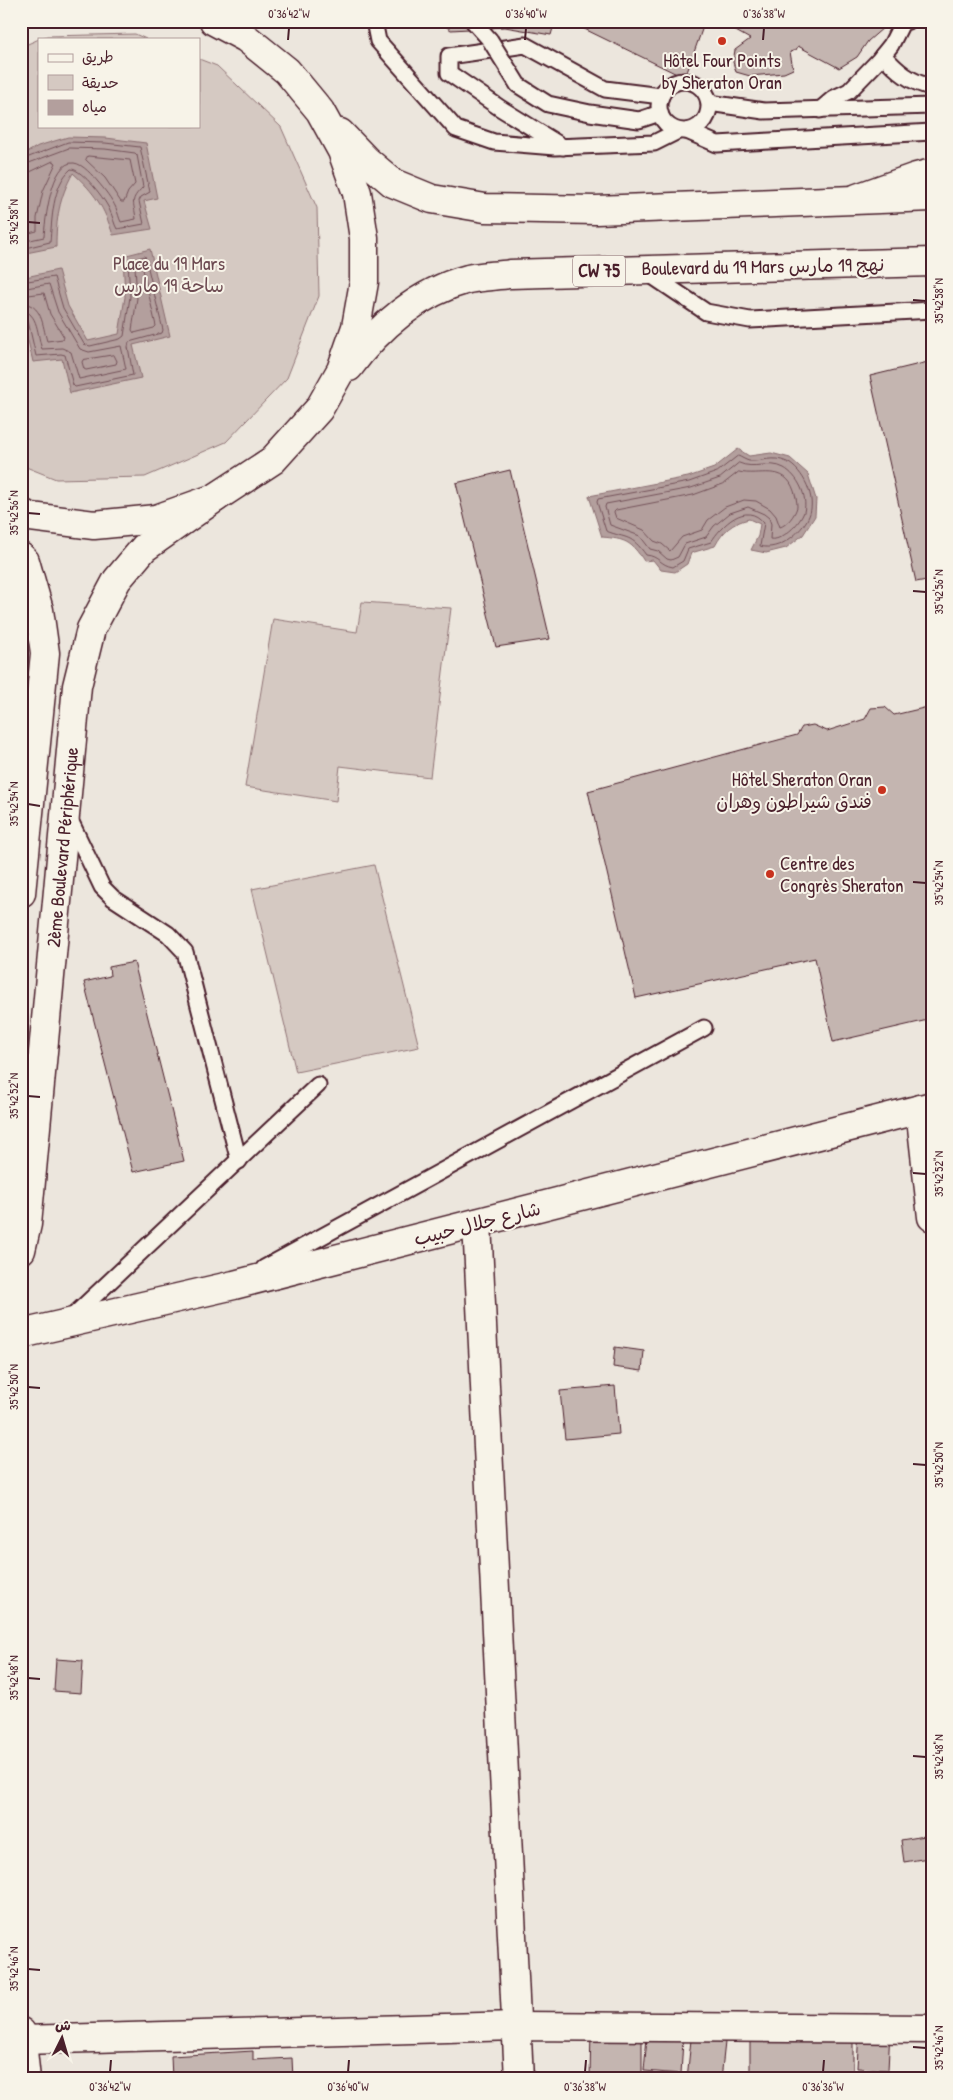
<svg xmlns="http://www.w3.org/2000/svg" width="953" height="2100" font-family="'Patrick Hand','Playpen Sans Arabic',sans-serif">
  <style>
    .green { fill: #d5c9c2; stroke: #907476 }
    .water { fill: #b39f9d; stroke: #896c6f }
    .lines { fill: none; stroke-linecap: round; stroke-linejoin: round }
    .shore { stroke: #745259; stroke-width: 1 }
    .building { fill: #c4b5b0; stroke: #4a1f2b }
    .lane-casing { stroke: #4a1f2b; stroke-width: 19 }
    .street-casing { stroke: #4a1f2b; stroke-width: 31 }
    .secondary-casing { stroke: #4a1f2b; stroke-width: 31 }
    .primary-casing { stroke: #4a1f2b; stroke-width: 31 }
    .lane { stroke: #f7f3e8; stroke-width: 15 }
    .street { stroke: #f7f3e8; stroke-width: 28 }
    .secondary { stroke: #f7f3e8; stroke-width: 28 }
    .primary { stroke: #f7f3e8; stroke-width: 28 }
    .lane-bridge-casing { stroke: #4a1f2b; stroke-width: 19; stroke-linecap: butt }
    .lane-bridge { stroke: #f7f3e8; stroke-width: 15 }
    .ticks { fill: none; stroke: #4a1f2b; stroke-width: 2 }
    .poi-dot { fill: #c8321e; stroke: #f7f3e8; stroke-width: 2 }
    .labels { text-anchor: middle; stroke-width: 4; stroke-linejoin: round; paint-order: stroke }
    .shield { fill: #f7f3e8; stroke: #7e5f64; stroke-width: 1 }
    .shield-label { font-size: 18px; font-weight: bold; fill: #4a1f2b }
    .poi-label { font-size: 19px; fill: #4a1f2b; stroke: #f7f3e8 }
    .park-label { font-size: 19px; fill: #6d4a51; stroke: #f7f3e8 }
    .street-label { font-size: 19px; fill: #4a1f2b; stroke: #f7f3e8 }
    .neatline { fill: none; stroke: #4a1f2b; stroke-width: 2 }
    .ticks-label { font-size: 12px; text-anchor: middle; fill: #4a1f2b }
  </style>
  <rect width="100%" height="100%" fill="#ece6dd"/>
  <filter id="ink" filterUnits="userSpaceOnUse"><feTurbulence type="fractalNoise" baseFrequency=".02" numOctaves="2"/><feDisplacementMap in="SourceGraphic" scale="10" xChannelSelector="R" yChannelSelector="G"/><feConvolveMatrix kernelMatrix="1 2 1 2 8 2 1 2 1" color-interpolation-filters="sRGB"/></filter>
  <g filter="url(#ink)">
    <g class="green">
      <path d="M135,34L146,39H40L47,36Z"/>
      <path d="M39,39V126H199V59L217,66L281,127L317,208L319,296L287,378L226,442L145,477L56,479L21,465V47Z"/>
      <path d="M362,602L451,608L430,777L340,766L336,801L245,787L273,619L357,632Z"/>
      <path d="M374,865L419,1047L296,1072L252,889Z"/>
    </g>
    <g class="water">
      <path d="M68,137L106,138L146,143L157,198L144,201L152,229L113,235C104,207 95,193 73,173C59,198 56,219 56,247L21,254V156L38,146Z"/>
      <path d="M150,249L170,336L133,345L141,378L70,393L62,359L33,362L21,311V278L58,270L68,306L88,341L119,334L125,297L123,256Z"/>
      <path d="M738,449L749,456L771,453L790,458L808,474L816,499L815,516L803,535L786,548L766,553L751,550L758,536L760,524L749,519C732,523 723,531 715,546L691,553L687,564L675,572L661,570L653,560L644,561C631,541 625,539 602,537L589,496L688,477L714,468Z"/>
    </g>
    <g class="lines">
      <g class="shore">
        <path d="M88,156L130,160L135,184L128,192L124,202H121L105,178L86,160Z"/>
        <path d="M21,160L68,142L105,143L140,147L150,192L141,197L139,201L144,224L117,229C114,224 113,217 110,211C106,200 82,169 71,169C52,185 52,221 50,242L21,249"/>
        <path d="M21,166L69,148L105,149L135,153L137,155L143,187C129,201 134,201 136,219L121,222C119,218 118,213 116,208C112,199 104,189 98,182C93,176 83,164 74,163C51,160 45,222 44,237L21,242"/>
        <path d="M21,174L30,172L53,161L56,163L43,191L37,218V231L21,235"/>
        <path d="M140,263L142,265L156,326L154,328L134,333L132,330L137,298L135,266Z"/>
        <path d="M21,282L54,277L63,308L84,344L90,346L120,339L124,336L130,297L128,261L145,256L163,330L162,333L129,342L128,347L133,375L75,387L73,385L65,355L61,354L36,356L28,321L26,317H21"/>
        <path d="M21,289L49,284L58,312L80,349L89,352L121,346L126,369L79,379L71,352L62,348L42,349C37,336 39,312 21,310"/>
        <path d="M21,296L44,293L50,314L64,337L63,339L47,341C42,325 43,304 21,303"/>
        <path d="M114,355L117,361L116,364L86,370L84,369L82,362L83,360Z"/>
        <path d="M738,456C741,457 745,460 749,461C762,462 772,455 787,462C803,470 817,498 809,516C802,532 779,552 760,546L764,523C746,500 721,526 711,542L688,549L683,561L673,567C660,565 659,556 646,555C631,534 627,539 606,531L597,502L598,499L689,482L717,472Z"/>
        <path d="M739,463C754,470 769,460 784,468C798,476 808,496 804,512C801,520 794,528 787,533C781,537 777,540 770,539L771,524L769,518L764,514L748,507L730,513L714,526L706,537L685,544L678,557L671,560L667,559L658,551L650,549L640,536L610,525L605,507L606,504L691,488L720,478Z"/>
        <path d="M739,472C759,477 785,463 794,491C796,497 797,501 797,507C795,515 787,525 780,527L776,516L770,509L756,501L744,500L725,507L708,520L702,530L682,537L670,551L662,544L654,541L644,530L616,518L614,512L616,510L693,495L723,484Z"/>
      </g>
    </g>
    <g class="building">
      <path d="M438,21H555L551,35L505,27L451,30Z"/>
      <path d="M568,21H705L685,78Z"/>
      <path d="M718,21H891L868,41L857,57L839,68L798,46L796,50L790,52L793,69L784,73L750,76L736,72L733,62L735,50L750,39Z"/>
      <path d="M932,361V579L916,582L870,376Z"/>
      <path d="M510,470L550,639L496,647L456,483Z"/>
      <path d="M932,706V1019L833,1042L815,958L636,998L588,791L797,735L802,727L813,725L827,731L865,719L871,708L885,707L894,715Z"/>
      <path d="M134,962L184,1161L133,1172L84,982L110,976L109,967Z"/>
      <path d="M615,1347L644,1351L642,1371L613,1367Z"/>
      <path d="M615,1386L619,1434L565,1439L560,1391Z"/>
      <path d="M56,1659L83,1661L81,1693L54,1691Z"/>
      <path d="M925,1836L928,1858L904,1862L901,1840Z"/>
      <path d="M591,2028L642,2029V2079H590Z"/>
      <path d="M750,2028H853V2077L759,2079V2075H750Z"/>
      <path d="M859,2028L890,2030L888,2070L857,2068Z"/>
      <path d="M692,2030L726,2033L721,2079H687Z"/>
      <path d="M647,2037L683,2040L681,2074L644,2071Z"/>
      <path d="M253,2051V2060L292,2058L293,2079H172L171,2056Z"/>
      <path d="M886,2070L887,2079H865L864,2071Z"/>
    </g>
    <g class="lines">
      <g class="lane-casing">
        <g id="lane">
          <path d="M374,21L378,41L456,129L494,142L555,147L654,143L678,131"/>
          <path d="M473,21L490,40"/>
          <path d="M883,55C897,71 911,83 932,87"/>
          <path d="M510,72L518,85L548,104L590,113L639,120L660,113"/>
          <circle cx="684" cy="106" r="25"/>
          <path d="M709,103L764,111L932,106"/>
          <path d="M820,110L834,98L849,91L879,60L891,45L902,23L908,21"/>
          <path d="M687,131L717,144L932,132"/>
          <path d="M563,147L500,108L449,73V56L525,45L605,89L661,96"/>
          <path d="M648,273L706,312L750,320L932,310"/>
          <path d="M69,818L102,887L113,898L168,934L185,952L239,1161"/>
          <path d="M264,1268L704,1028"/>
          <path d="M70,1319L318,1085"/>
        </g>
      </g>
      <g class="street-casing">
        <g id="street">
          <path d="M920,1109L932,1217"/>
          <path d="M477,1223L519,2079"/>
          <path d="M22,2040L518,2026L932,2029"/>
        </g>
      </g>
      <g class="secondary-casing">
        <g id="secondary">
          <path d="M857,198L916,177L932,173"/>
          <path d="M21,1334L234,1285L932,1106"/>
        </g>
      </g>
      <g class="primary-casing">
        <g id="primary">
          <path d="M340,133L366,160L393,183L432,199L485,208L596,210L932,197"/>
          <path d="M349,367C378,327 419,292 468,279C481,276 496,276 510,274L932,262"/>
          <path d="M21,513L31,517L94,525L156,519L215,498L273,460L319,409L341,370L356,327L364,282V238L357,193L342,151L320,111L287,71L246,38L214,21"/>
          <path d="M21,557L25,561L39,610L45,653L21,893"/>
          <path id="s1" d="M21,1250L27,1224L77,686L91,629L117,580L144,548L215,498"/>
          <path d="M21,2032L26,2079"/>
        </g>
      </g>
      <use href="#lane" class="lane"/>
      <use href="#street" class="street"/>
      <use href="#secondary" class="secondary"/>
      <use href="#primary" class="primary"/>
      <g class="lane-bridge-casing">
        <path id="lane-bridge" d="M490,40L510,72"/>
      </g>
      <use href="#lane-bridge" class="lane-bridge"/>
    </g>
  </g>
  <path class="ticks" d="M288,40L289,28M525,40L526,28M763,40L764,28M28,222L40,223M913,300L926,301M28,513L40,514M913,591L926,592M28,804L40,806M913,882L926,883M28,1096L40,1097M913,1173L926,1174M28,1387L40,1388M913,1464L926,1465M28,1678L40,1679M913,1756L926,1757M28,1969L40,1970M913,2047L926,2048M110,2072L111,2060M348,2072L349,2060M585,2072L586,2060M823,2072L824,2060"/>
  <g class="poi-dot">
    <circle cx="722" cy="41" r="5"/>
    <circle cx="882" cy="790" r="5"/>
    <circle cx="770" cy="874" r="5"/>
  </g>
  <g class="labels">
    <rect class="shield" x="573" y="255.5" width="52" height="31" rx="4"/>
    <g class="shield-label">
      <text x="599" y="277">CW 75</text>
    </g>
    <g class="poi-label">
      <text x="722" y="67">Hôtel Four Points<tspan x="722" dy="22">by Sheraton Oran</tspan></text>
      <text x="872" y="786" text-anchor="end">Hôtel Sheraton Oran<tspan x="872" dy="22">فندق شيراطون وهران</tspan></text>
      <text x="780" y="870" text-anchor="start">Centre des<tspan x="780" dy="22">Congrès Sheraton</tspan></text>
    </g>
    <g class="park-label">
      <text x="169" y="270">Place du 19 Mars<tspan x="169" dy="22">ساحة 19 مارس</tspan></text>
    </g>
    <g class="street-label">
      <text transform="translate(763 266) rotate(-1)" y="7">Boulevard du 19 Mars نهج 19 مارس</text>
      <text dy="7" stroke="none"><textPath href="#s1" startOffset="405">2ème Boulevard Périphérique</textPath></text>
      <text transform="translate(477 1223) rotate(-14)" y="7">شارع جلال حبيب</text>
    </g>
  </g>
  <rect width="953" height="2100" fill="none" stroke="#f7f3e8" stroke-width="55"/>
  <rect x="38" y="38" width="162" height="90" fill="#f7f3e8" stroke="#b29e9c"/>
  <rect x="48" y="54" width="25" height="8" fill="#f7f3e8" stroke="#b29e9c"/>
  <text x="82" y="62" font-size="15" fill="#4a1f2b">طريق</text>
  <rect x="48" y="75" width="25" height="15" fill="#d5c9c2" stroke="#b29e9c"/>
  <text x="82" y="88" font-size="15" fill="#4a1f2b">حديقة</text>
  <rect x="48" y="100" width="25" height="15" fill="#b39f9d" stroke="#b29e9c"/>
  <text x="82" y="112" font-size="15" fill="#4a1f2b">مياه</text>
  <g transform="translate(62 2038) rotate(5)" stroke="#f7f3e8" stroke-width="4" paint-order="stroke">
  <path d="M0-4L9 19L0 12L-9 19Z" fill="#4a1f2b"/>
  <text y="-8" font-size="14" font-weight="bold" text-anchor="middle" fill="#4a1f2b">ش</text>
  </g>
  <rect x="28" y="28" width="898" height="2044" class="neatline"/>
  <g class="ticks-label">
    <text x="289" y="18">0°36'42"W</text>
    <text x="526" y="18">0°36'40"W</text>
    <text x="764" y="18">0°36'38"W</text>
    <text transform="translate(14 222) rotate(-90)" y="4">35°42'58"N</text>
    <text transform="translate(939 301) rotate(-90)" y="4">35°42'58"N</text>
    <text transform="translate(14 513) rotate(-90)" y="4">35°42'56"N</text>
    <text transform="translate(939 592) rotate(-90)" y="4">35°42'56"N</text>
    <text transform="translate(14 804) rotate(-90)" y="4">35°42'54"N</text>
    <text transform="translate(939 883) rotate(-90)" y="4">35°42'54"N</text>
    <text transform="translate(14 1096) rotate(-90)" y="4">35°42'52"N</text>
    <text transform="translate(939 1174) rotate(-90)" y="4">35°42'52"N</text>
    <text transform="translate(14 1387) rotate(-90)" y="4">35°42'50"N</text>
    <text transform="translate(939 1465) rotate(-90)" y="4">35°42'50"N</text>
    <text transform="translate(14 1678) rotate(-90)" y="4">35°42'48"N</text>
    <text transform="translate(939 1757) rotate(-90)" y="4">35°42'48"N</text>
    <text transform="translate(14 1969) rotate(-90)" y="4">35°42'46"N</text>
    <text transform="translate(939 2048) rotate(-90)" y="4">35°42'46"N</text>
    <text x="110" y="2091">0°36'42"W</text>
    <text x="348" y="2091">0°36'40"W</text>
    <text x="585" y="2091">0°36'38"W</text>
    <text x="823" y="2091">0°36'36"W</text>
  </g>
</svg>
